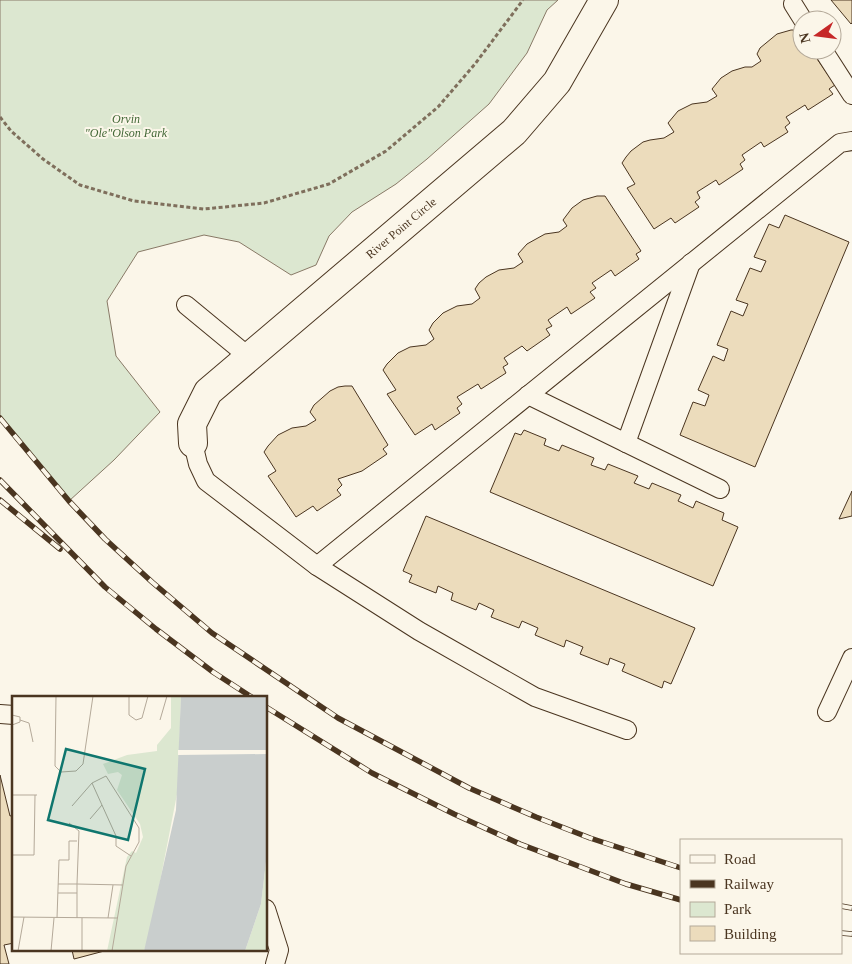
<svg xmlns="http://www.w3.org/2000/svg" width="852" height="964" font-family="'Times New Roman',serif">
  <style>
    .green { fill: #dce7d0; stroke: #887966 }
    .building { fill: #ecdcbc; stroke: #4a3520 }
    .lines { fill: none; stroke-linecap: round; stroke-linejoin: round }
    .service-casing { stroke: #4a3520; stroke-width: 20 }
    .minor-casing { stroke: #4a3520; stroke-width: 30 }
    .path { stroke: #7f6f5c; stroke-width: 3; stroke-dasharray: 4 2.5; stroke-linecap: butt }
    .service { stroke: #fbf6e9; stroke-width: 18 }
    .minor { stroke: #fbf6e9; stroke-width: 28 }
    .rail-casing { stroke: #4a3520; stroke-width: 5.5 }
    .rail { stroke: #fbf6e9; stroke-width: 4; stroke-dasharray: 11; stroke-linecap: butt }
    .labels { text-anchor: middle; stroke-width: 4; stroke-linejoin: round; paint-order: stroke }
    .park-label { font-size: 12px; font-style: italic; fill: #436837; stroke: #fbf6e9 }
    .street-label { font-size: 12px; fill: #4a3520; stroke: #fbf6e9 }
    .inset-road { fill: none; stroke: #b4a999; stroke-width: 1 }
    .view { fill: #0f766e; fill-opacity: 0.15; stroke: #0f766e; stroke-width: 2.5 }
    .inset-edge { fill: none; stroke: #4a3520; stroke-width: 2.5 }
  </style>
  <rect width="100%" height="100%" fill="#fbf6e9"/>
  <path class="green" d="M0,0H558L547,10L527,53L489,104L427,159L396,184L352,212L329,236L316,265L291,275L239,242L204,235L138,252L107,301L116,356L160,412L114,460L69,501L0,418Z"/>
  <g class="building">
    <path d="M831,0H852V23L851,24Z"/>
    <path d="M791,30H798L802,36V50H811L835,85L829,89L833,94L808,110L805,105L786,117L790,123L785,127L788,132L764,147L761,142L742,155L745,160L740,164L743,169L719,185L716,180L697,192L700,198L695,202L699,207L675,223L671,218L654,229L627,188L635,184L622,163L626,157L631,151L643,142L650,140L664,138L674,132L668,123L678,111L692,104L707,102L717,96L712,89L721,78L732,71L745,67H752L761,61L757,54L760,48L777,34Z"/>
    <path d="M597,196H605L641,251L636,254L639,259L615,276L611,270L592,283L596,288L590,292L595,298L571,314L567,307L548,320L552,326L546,329L550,335L527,351L522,346L504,358L508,364L503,367L506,373L481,389L478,384L457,397L462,404L457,408L460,413L435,430L432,424L415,435L387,394L396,390L383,370L387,364L398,353L410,347L426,345L434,339L429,330L433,323L443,313L457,306L472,304L480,298L475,289L479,283L486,277L499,270L514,268L523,262L518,254L527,244L545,234L559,232L567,226L563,220L572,208L583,200Z"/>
    <path d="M785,215L849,242L755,467L680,435L693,402L705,406L709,395L698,390L713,356L724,361L728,349L717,345L731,311L743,316L748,304L736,300L750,268L761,272L766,261L754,257L769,224L779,228Z"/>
    <path d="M345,386H352L388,445L383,449L387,454L362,471L338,479L342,485L337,490L341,495L317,511L313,506L296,517L268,476L276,471L264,452L268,446L278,435L292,428L306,426L316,420L310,412L314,405L330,391L338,387Z"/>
    <path d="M524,430L546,439L544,445L559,451L562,445L594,458L591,465L605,470L608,464L638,476L634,483L649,489L652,483L681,495L678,501L693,508L696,501L724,513L722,520L738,527L713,586L490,492L515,433L521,435Z"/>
    <path d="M852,491V516L839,519Z"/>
    <path d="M426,516L695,628L671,684L664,681L662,688L622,671L625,664L610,658L608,665L580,654L583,647L566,640L564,647L535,635L538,628L522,621L519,628L491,617L494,610L479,603L476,610L451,600L453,593L438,586L436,593L409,582L412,575L403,571Z"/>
    <path d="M0,775L10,816L14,815V943L4,945L9,964H0Z"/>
    <path d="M72,950H108L74,959Z"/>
  </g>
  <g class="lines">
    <g class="service-casing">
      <g id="service">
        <path d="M793,4L803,20"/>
        <path d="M823,50L852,95"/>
        <path d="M186,305L249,357"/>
        <path d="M528,395L720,489"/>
        <path d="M193,443L198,464L206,481L317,566L419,631L535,697L627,730"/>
        <path d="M626,443L691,263"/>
        <path d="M317,566L840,143L852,141"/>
        <path d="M827,712L852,658"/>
        <path d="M0,714L14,715"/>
        <path d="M266,909L279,950L275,964"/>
      </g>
    </g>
    <g class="minor-casing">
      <path id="minor" d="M193,443L192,424L208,392L514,132L557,82L604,0"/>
    </g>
    <path class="path" d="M0,117L11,131L43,159L80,185L134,201L204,209L264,203L329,184L386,151L438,107L475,64L523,0"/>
    <use href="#service" class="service"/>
    <use href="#minor" class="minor"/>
    <g class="rail-casing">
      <g id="rail">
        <path d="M0,418L69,501L105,539L152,582L212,633L338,718L469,788L536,817L590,838L681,868"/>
        <path d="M0,480L105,587L156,629L213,672L253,698"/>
        <path d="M0,500L60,549"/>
        <path d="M266,707L372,773L454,814L520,844L626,884L681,900"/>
        <path d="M841,906L852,908"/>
        <path d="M841,933L852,934"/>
      </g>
    </g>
    <use href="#rail" class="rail"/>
  </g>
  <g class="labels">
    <g class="park-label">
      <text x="126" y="123">Orvin<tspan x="126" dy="14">"Ole"Olson Park</tspan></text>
    </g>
    <g class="street-label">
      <text transform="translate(401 228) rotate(-40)" y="4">River Point Circle</text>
    </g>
  </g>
  <g transform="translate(12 696)">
    <rect width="255" height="255" fill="#fbf6e9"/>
    <path d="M159,0H169L166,93L138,237L132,255H95L115,161L120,155L124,157L131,141L128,128L105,94L110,79L106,76L96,78L91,68L115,59L145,55V49L159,32ZM255,157V255H233L249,208Z" fill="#dce7d0"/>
    <path d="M169,0H255V157L249,208L233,255H132L164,114Z" fill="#c9cecd"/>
    <path d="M166,54H255V58L166,59Z" fill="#fbf6e9"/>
    <path class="inset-road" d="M44,0L43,70L49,76L64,75L71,68L81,0M117,0V19L124,24L130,22L136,0M0,19L8,21V26L0,29M8,24L17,27L21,46M148,24L155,0M80,87L104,140V150L119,160M0,99H25M60,110L80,87L94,80L127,132V146L114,170L100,255M78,123L90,109M57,127L67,135L65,188L111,189M0,159H22L23,99M46,188H65V222M46,197H65M0,221L105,222M45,222L47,164H57V145H65M70,222V255M96,222L101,189M6,255L12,221M39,255L42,222"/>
    <path class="view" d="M54,53L133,73L116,144L36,124Z"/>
    <rect width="255" height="255" class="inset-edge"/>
  </g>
  <rect x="680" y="839" width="162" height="115" fill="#fbf6e9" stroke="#b4a999"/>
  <rect x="690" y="855" width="25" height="8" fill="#fbf6e9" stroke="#b4a999"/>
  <text x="724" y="864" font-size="15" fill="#4a3520">Road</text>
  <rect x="690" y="880" width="25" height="8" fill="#4a3520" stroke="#b4a999"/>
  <text x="724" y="889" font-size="15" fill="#4a3520">Railway</text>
  <rect x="690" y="902" width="25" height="15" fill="#dce7d0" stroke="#b4a999"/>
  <text x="724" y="914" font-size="15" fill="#4a3520">Park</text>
  <rect x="690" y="926" width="25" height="15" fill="#ecdcbc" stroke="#b4a999"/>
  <text x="724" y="939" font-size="15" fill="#4a3520">Building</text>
  <g transform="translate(817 35) rotate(256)"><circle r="24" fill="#fbf6e9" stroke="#b4a999"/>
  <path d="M0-4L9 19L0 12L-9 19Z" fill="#c62828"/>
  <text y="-8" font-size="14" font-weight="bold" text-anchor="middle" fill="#4a3520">N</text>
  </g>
</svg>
